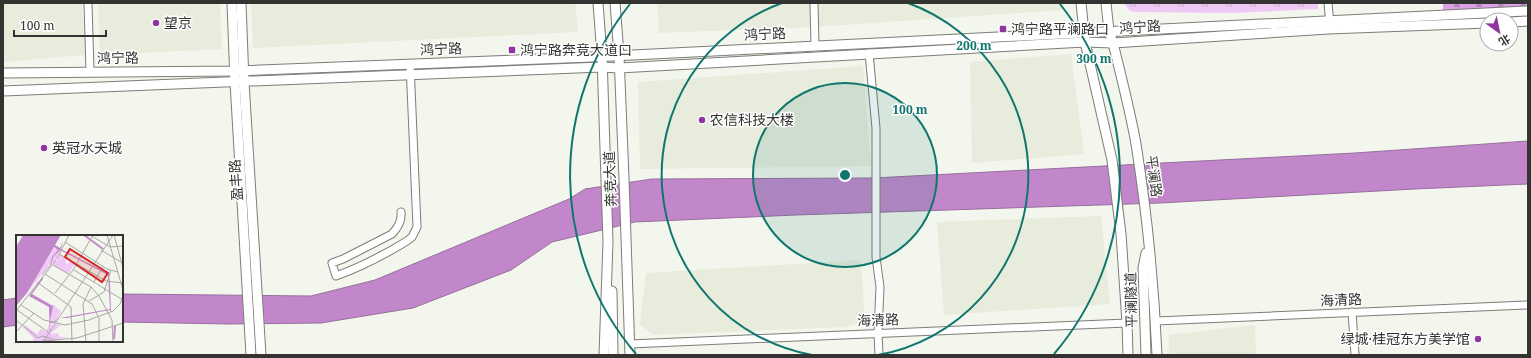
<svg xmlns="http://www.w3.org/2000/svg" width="1531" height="358" font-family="'Noto Serif','Noto Sans SC',serif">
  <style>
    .built { fill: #e8ecdc }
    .grass { fill: url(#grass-tufts) }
    .forest { fill: url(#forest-firs) }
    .water { fill: #c287cb; stroke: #976e9d }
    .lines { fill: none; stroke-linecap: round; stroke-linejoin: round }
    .minor-casing { stroke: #7c7e76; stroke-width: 9 }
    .major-casing { stroke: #7c7e76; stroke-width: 11 }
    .minor { stroke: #fff; stroke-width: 7 }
    .major { stroke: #fff; stroke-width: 9 }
    .ring { fill: none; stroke: #0f766e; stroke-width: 2 }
    .poi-dot { fill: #91359f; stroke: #fff; stroke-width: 1.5 }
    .labels { text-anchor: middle; stroke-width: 3; stroke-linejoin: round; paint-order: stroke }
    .poi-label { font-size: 14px; fill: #333431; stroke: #fff; text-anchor: start }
    .street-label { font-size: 14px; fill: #333431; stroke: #fff }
    .inset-river { fill: none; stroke: #c287cb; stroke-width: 2 }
    .inset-road { fill: none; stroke: #a6a8a2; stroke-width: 1 }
    .view { fill: #d62828; fill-opacity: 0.15; stroke: #d62828; stroke-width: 2 }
    .inset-edge { fill: none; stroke: #333431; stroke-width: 2 }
    .centre { fill: #0f766e; stroke: #fff; stroke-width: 2 }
    .ring-label { font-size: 12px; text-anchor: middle; font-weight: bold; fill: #0f766e; stroke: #fff; stroke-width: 3; stroke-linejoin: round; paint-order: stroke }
  </style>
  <defs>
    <pattern id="grass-tufts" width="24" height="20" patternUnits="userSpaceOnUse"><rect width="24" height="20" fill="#efc8f5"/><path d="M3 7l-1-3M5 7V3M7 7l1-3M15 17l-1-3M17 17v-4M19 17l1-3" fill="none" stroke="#cdacd2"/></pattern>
    <pattern id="forest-firs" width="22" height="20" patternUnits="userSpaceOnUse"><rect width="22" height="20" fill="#dda1e6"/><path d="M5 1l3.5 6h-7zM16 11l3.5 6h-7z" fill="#b484bb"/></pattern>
  </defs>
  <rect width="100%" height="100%" fill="#f3f6ed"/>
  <g class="built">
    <path d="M3,3H82L85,55L3,62Z"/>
    <path d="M98,3H220L222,49L100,55Z"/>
    <path d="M251,3H575L578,32L253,48Z"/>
    <path d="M657,3H1062V10L815,27L659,33Z"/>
    <path d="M1071,54L1084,154L972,163L970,62Z"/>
    <path d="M863,66L871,166L640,169L638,82Z"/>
    <path d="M1101,216L1110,304L944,315L937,222Z"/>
    <path d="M861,260L865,322L844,327L653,335L640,324L646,273Z"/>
    <path d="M1255,325L1256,355H1169V335Z"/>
  </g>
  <path class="grass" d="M1124,3H1318V9L1233,13L1133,12L1128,9Z"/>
  <path class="forest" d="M1443,3H1528V8L1443,13Z"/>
  <g class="water">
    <path d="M1528,141V184L1415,189L1160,203L796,215L635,222L552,242L511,270L413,308L321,323L228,324L122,322V294L311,296L375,280L569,199L585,189L652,179L873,178L1355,153Z"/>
    <path d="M17,298V325L3,327V300Z"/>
  </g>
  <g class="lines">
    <g class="minor-casing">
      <g id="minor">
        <path d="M88,3L90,72"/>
        <path d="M814,3L815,45"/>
        <path d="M1328,3L1330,25"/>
        <path d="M869,53L876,128V257L880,287L878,333L879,355"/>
        <path d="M401,212C402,221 398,227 392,234L343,259L332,263L336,276C361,267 384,255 407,241L412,237L417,227L410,64"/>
        <path d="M1352,312L1355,355"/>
        <path d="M1156,321L1528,305"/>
        <path d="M630,344L1127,323"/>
      </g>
    </g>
    <g class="major-casing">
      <g id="major">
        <path d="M232,3L235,82L251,355"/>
        <path d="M241,3L244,82L261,355"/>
        <path d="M598,3L602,56L608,242L604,355"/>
        <path d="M615,3L619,55L624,179L630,355"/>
        <path d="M1081,3L1085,42L1112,160L1121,234L1127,323L1128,355"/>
        <path d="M1106,3L1109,31L1113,43C1121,76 1130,110 1136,144C1147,213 1154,285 1157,355"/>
        <path d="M1511,22L1528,21"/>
        <path d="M3,73L235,71L592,57L1528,11"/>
        <path d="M3,91L602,67L619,68L1085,42L1113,43L1329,29L1487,23"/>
        <path d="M612,291L613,355"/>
        <path d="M1146,355L1143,268L1146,253"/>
      </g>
    </g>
    <use href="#minor" class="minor"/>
    <use href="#major" class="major"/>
  </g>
  <circle cx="845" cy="175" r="92" fill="#0f766e" fill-opacity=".12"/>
  <g class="ring">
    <circle cx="845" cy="175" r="92"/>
    <path d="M812 355A183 183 0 0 1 782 3M908 3A183 183 0 0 1 878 355"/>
    <path d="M636 354A275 275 0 0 1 630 4M1060 4A275 275 0 0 1 1054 354"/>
  </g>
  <g class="poi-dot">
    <circle cx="156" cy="23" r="4"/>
    <rect x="999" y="25" width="8" height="8" rx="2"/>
    <rect x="508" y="46" width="8" height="8" rx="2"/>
    <circle cx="702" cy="120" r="4"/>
    <circle cx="44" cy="148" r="4"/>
    <circle cx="1478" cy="339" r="4"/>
  </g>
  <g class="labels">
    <g class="poi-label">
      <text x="164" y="28">望京</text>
      <text x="1011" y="34">鸿宁路平澜路口</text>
      <text x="520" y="55">鸿宁路奔竞大道口</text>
      <text x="710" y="125">农信科技大楼</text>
      <text x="52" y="153">英冠水天城</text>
      <text x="1470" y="344" text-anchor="end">绿城·桂冠东方美学馆</text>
    </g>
    <g class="street-label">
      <text transform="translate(1140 27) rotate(-4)" y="5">鸿宁路</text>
      <text transform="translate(765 34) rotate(-3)" y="5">鸿宁路</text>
      <text transform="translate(441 49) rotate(-2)" y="5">鸿宁路</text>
      <text transform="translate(118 58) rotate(-1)" y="5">鸿宁路</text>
      <text transform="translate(1154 176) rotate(82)" y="5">平澜路</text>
      <text transform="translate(610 179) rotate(-92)" y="5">奔竞大道</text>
      <text transform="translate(236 180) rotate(-94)" y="5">盈丰路</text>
      <text transform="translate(1131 300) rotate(-91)" y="5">平澜隧道</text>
      <text transform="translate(1341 300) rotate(-3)" y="5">海清路</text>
      <text transform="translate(878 320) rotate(-2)" y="5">海清路</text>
    </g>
  </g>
  <g transform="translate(16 235)">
    <rect width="107" height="107" fill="#f3f6ed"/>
    <path d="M38,13L45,16L39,27L35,29V27L11,58ZM45,20L51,24L49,27L52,29L54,25L59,28L52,39L37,30ZM36,69L45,76L43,81L39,79L43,82L37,87L34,86ZM34,88L37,89L34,94L39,89L45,90L34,99L42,98L44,102H52L34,107H18L17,102L7,92L9,90L21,99L25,94L30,97Z" fill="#efc8f5"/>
    <path d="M7,0H45L39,10L44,13L47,6L45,14L93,39L94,48L95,78L99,90L94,75L51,83H44L94,74L92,40L44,15L37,22L35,30L26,40L27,44L16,59L37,71L34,86L37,87L42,83L38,88H34V107L33,72L13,61L26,43V39L34,30L36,22L42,15L38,12L11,58L0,71V12Z" fill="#c287cb"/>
    <path class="inset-river" d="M68,0L87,14M0,17L4,21L0,43M98,104L99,91"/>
    <path class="inset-road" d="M74,0L94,12L107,11M91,0L107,55M98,0L107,33M49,7L91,34L102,37M85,15L105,27M43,19L90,46L107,48M41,24L53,0M37,30L75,52L83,61L96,85L97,107M58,35L107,65M29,39L76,69L83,83V107M21,47L55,72L56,107M78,47L87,31M39,58L57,35L77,0M73,66L88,57L95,35M5,70L28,85L49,90L73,85L97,76L104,69L107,61M1,75L32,97M0,76L40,25M0,85L22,103M0,97L18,78M22,103L26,101L40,105L61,103L107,88M27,105L39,106M27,107L97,0M70,107L67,69L75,52"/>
    <path class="view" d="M54,14L92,38L86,47L49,22Z"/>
    <rect width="107" height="107" class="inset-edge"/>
  </g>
  <circle cx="845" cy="175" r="6" class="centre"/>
  <g class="ring-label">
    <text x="974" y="50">200 m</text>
    <text x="1094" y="63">300 m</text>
    <text x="910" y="114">100 m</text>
  </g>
  <rect width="1531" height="358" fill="none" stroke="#333431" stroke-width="8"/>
  <g transform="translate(1499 32) rotate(147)"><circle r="19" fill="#ffffff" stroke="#adaead"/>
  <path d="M0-3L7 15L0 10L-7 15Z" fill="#91359f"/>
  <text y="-6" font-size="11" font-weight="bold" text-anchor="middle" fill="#333431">北</text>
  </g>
  <path d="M14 30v6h92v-6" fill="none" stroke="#333431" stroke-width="2"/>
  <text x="20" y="30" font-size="12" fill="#333431" stroke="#ffffff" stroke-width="3" paint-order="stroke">100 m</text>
</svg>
